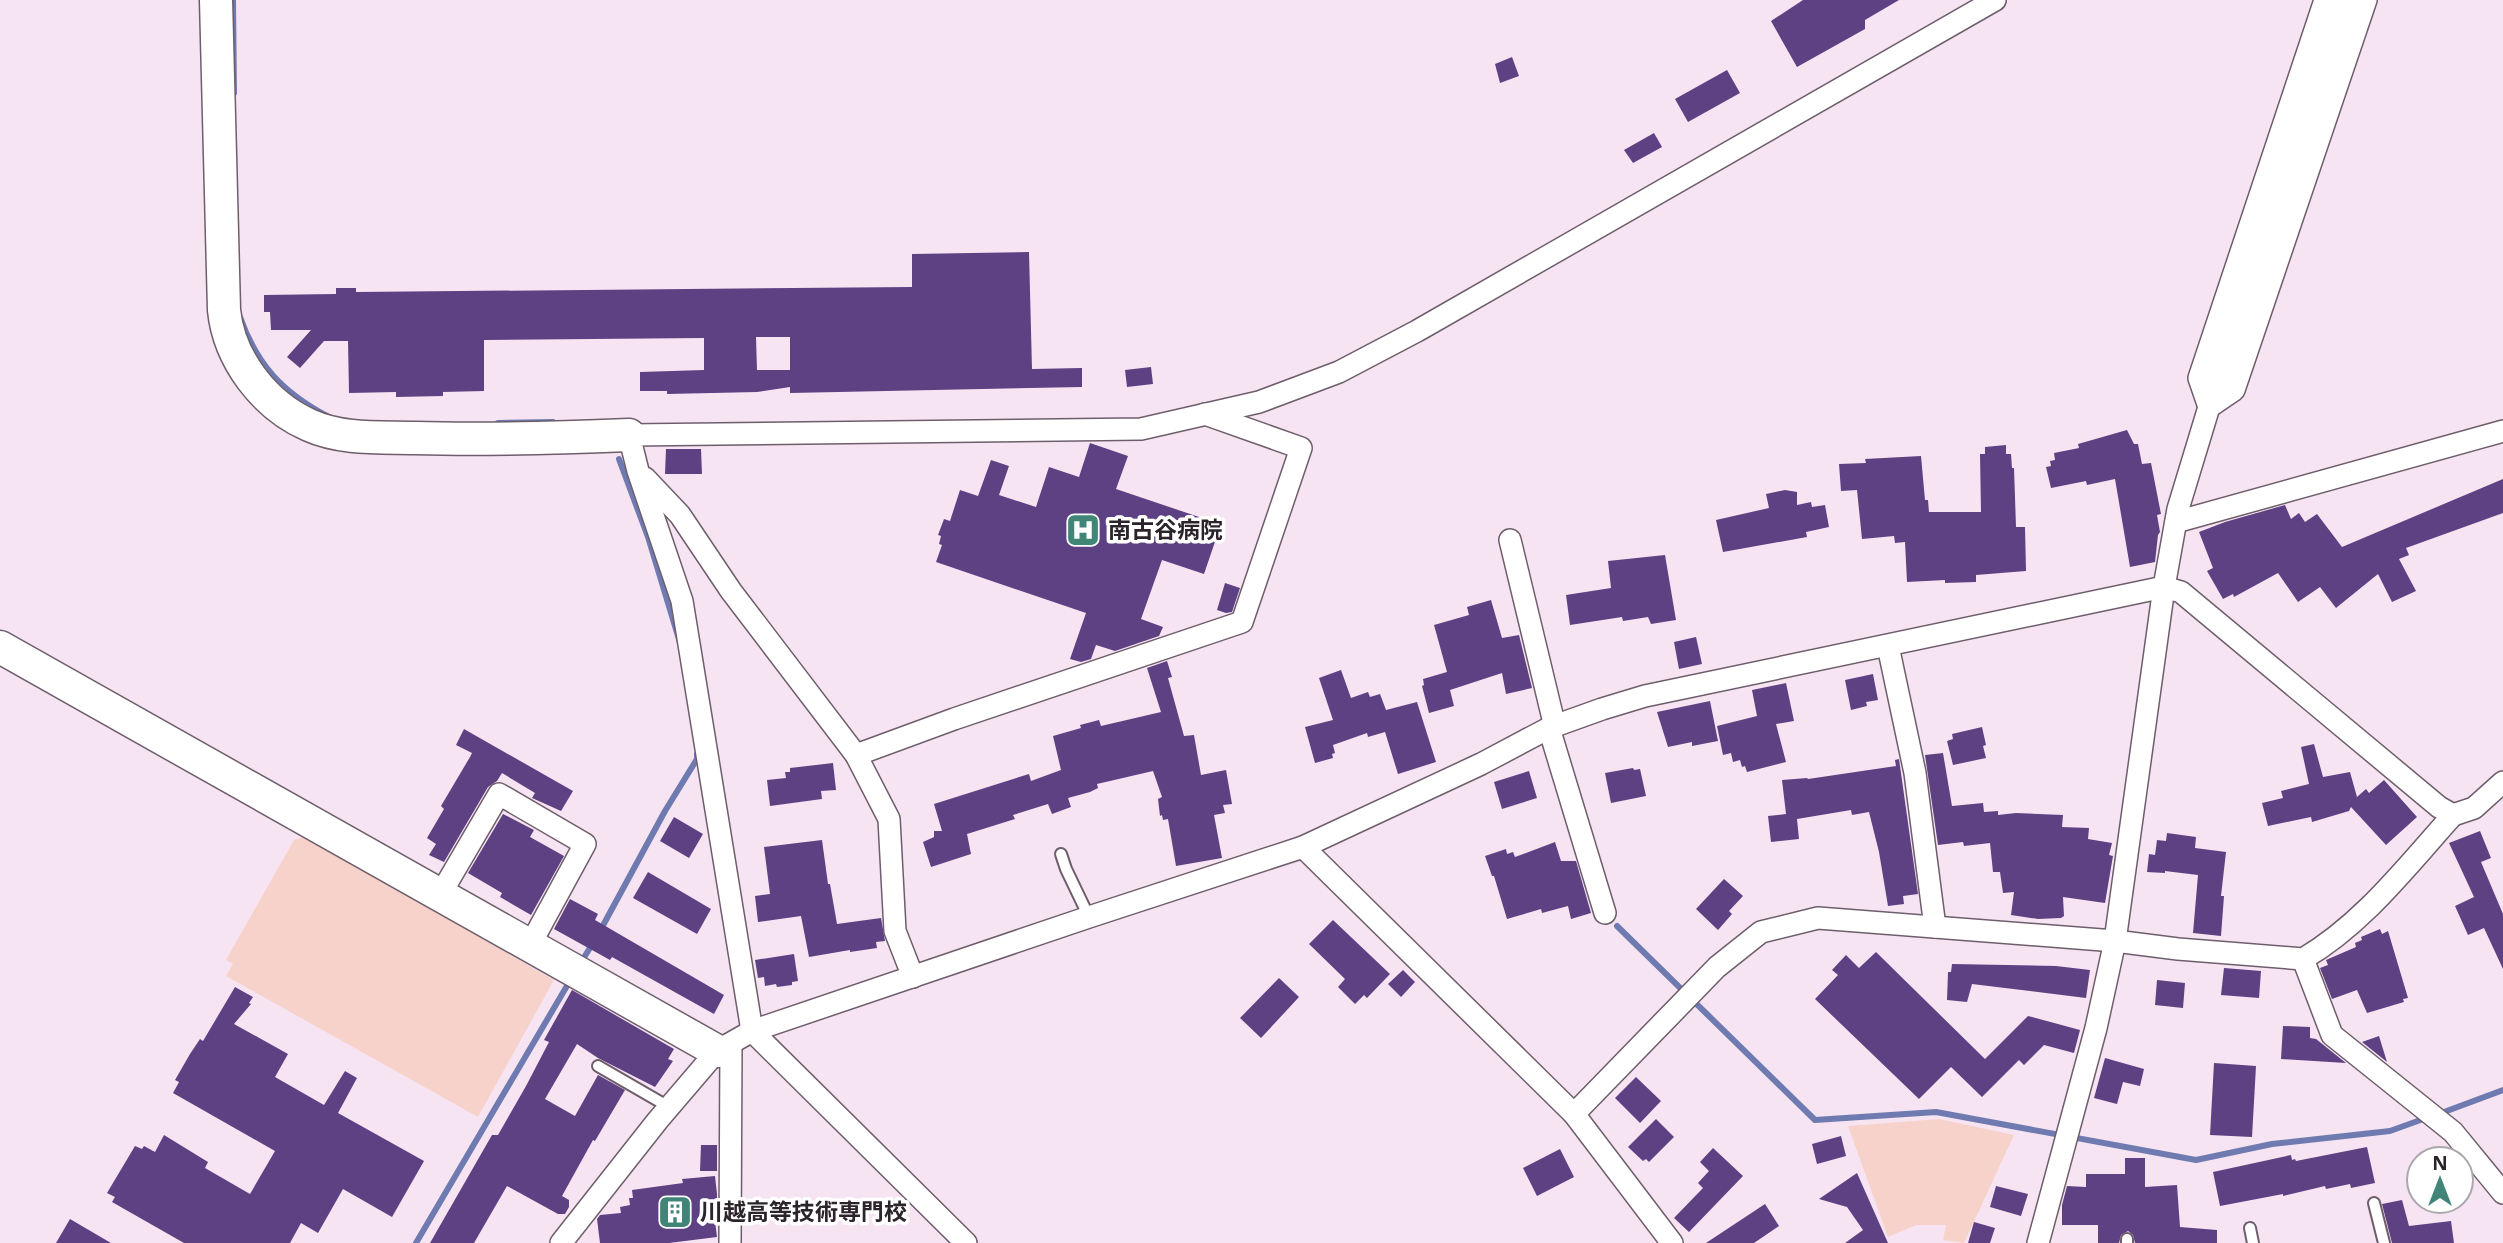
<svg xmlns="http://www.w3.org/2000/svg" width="2503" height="1243" font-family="'Open Sans','Noto Sans JP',sans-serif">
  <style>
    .green { fill: #f7d2ca }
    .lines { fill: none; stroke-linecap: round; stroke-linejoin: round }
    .stream { stroke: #6f7bb0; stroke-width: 6 }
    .building { fill: #5d4183; fill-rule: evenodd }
    .lane-casing { stroke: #6e5e6b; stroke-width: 14 }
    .street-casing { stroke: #6e5e6b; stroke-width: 24 }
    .secondary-casing { stroke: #6e5e6b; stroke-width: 35 }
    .lane { stroke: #fff; stroke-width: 10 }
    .street { stroke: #fff; stroke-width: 21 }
    .secondary { stroke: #fff; stroke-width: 32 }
    .labels { text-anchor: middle; stroke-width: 7; stroke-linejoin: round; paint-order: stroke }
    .poi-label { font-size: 23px; font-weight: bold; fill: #2b242a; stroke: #fff; text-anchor: start }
  </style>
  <rect width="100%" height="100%" fill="#f7e4f3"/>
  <g class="green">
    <path d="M304,837L554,980L478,1117L226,976L233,964L226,960L294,840Z"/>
    <path d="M1939,1119L2014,1135L1964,1243L1943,1240L1946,1225H1916L1888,1237L1848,1126Z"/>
  </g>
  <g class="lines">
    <g class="stream">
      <path d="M233,0L234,93"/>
      <path d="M240,317C257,365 282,392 327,416"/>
      <path d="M498,423L553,422"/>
      <path d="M619,459L648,537L681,646"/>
      <path d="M1617,926L1815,1120L1936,1112L2196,1160L2272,1144L2390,1131L2426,1118"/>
      <path d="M600,931L665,811L697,759V754"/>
      <path d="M580,964L593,943"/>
      <path d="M2436,1115L2503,1090"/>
      <path d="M416,1243L571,979"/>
    </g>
  </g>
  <g class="building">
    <path d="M1803,0H1899L1865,20V29L1797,67L1771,21Z"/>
    <path d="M1512,57L1519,76L1500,83L1495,64Z"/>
    <path d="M1727,70L1740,93L1688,122L1675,99Z"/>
    <path d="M1654,133L1662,147L1633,163L1624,150Z"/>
    <path d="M1029,252L1032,369L1082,368V387L790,393V387L757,392L667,394V391H640V372L704,370V338L484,340V391L443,392V396L396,397V392L349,393L348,341H324L300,368L287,357L311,330H271L270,312H264V295L336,294V288H356V292L912,287V254ZM756,337H790V370H757Z"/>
    <path d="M1151,367L1153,384L1127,387L1125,370Z"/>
    <path d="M2127,430L2134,444H2138L2142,464L2151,463L2161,514L2157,515L2160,532L2158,535L2155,562L2130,567L2115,479L2087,485L2086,481L2051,488L2046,467L2051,466L2050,461L2055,460L2054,453L2079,448L2078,444Z"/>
    <path d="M1090,443L1128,456L1116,489L1202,518L1200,524L1213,528L1212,531L1218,533L1204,574L1162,560L1141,619L1163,627L1159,636L1115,651L1096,645L1091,659L1081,662L1070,659L1086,613L936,562L942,545L939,544L941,536L938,535L944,519L950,521L960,490L978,496L991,460L1009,466L999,495L1036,507L1049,467L1079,477Z"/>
    <path d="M2006,445V454H2011L2012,468H2014L2016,527H2025L2026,571L1976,575V582L1945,583V580L1907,582L1905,542L1895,543L1894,536L1862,539L1857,490L1841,491L1839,464L1866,463L1865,459L1921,456L1925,500H1928L1929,512H1981L1980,454H1985V447Z"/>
    <path d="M666,449H701L702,474H665Z"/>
    <path d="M2503,479V513L2406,548L2409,555L2399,559L2416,591L2392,602L2378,574L2336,608L2320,587L2298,602L2278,573L2234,597L2233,594L2223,599L2207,571L2213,568L2199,532L2225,522L2285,505L2291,519L2299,513L2305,522L2317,514L2342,547Z"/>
    <path d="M1785,490L1797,492V505L1811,502L1812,507L1825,505L1829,527L1806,532L1807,537L1723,552L1716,520L1769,508L1766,494Z"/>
    <path d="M1665,555L1676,620L1651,624L1648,617L1623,621L1622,617L1570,625L1566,595L1611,588L1608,561Z"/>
    <path d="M1225,583L1240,588L1232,612L1226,613L1217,610Z"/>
    <path d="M1491,600L1502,638L1519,635L1532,688L1506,694L1502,673L1450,690L1454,706L1429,713L1422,686L1424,685L1423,679L1447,672L1434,625L1469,615L1467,607Z"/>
    <path d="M1696,637L1702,664L1679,669L1674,642Z"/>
    <path d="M1167,661L1172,677L1168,678L1184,736L1194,735L1201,775L1226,770L1232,804L1223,805L1225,813L1214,815L1222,858L1176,866L1168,819L1163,820L1162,815L1160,816L1158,799L1162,797L1153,771L1097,784L1098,788L1090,792L1068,798L1071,807L1052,814L1048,804L1013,815L1015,819L967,834L971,854L931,867L923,842L934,837V831H942L934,804L1029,774L1031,781L1061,770L1053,736L1081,728L1080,725L1099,720L1101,726L1161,712L1147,668Z"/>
    <path d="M1341,670L1351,698L1368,692L1370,697L1380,694L1386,710L1417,702L1436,762L1398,774L1385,732L1368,737L1367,733L1333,745L1335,753L1332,754L1333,758L1315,763L1305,727L1333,720L1319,678Z"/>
    <path d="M1873,674L1878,700L1866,702L1867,706L1851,710L1845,680Z"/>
    <path d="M1786,683L1794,721L1776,724L1786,762L1747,772L1745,766L1742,767L1740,760L1733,762L1731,753L1723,755L1717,726L1757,716L1752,690Z"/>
    <path d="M1710,701L1718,741L1692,746V742L1668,747L1657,712Z"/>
    <path d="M1982,727L1986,745L1983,746L1986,758L1953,765L1947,741L1953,739L1952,734Z"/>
    <path d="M464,729L573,791L561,811L532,798L535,793L502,773L497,781L488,787L444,862L429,855L436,844L427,838L444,809L441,806L470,757L472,753L456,745Z"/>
    <path d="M2314,744L2323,777L2350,772L2357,797L2366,789L2369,793L2384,780L2417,817L2386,845L2351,807L2349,811L2312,822L2311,817L2268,826L2262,803L2283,798L2281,791L2309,784L2301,747Z"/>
    <path d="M1943,753L1952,806L1983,803L1984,812L1998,811V815L2016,813L2063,815L2062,827L2089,828L2088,839L2112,843L2109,855L2113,856L2105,903L2063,897L2064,916L2061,918L2038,919L2011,915L2014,892L2003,893L2000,872H1993L1990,843L1964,846L1963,842L1938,845L1925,755Z"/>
    <path d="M1899,759L1918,894L1903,896L1904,904L1888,906L1879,852L1869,812L1852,815L1851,810L1797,819L1799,839L1771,842L1768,816L1786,814L1782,780L1807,778L1808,779L1896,766L1895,760Z"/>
    <path d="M833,763L836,790L821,791L822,799L770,806L767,780L786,778L785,772H790V768Z"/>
    <path d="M1633,768L1634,770L1640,769L1646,796L1611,803L1605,773Z"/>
    <path d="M1529,771L1537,798L1502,809L1494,782Z"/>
    <path d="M503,814L534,830L530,837L564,856L531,915L500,897L502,893L468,873Z"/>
    <path d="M674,817L703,834L689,858L660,841Z"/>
    <path d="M2480,831L2491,858L2481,862L2503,914V969L2484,928L2468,935L2455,906L2474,897L2449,843Z"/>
    <path d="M2167,833L2196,837L2195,848L2226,852L2221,896H2224L2221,936L2193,933L2198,875L2165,871V873L2147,872L2149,854L2155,855L2157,840L2166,841Z"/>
    <path d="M822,840L828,884H830L837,924L881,918L885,941L876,942L877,948L850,952V950L809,957L801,916L758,922L755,896L770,894L764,847Z"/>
    <path d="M1555,842L1561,861H1576L1591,913L1571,919L1568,906L1542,913L1541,909L1507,919L1494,876H1492L1485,856L1506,849L1507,854L1513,852L1515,857Z"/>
    <path d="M648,872L711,909L697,934L633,898Z"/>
    <path d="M1724,879L1743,896L1729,911L1732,914L1718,930L1696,909Z"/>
    <path d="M570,899L598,914L595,920L724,995L714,1014L612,957L610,960L554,929Z"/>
    <path d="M1333,920L1390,974L1367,998L1364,995L1355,1004L1338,987L1345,979L1309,944Z"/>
    <path d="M2380,929L2382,934L2388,931L2408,998L2403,999L2404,1002L2367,1013L2357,990L2332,999L2320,968L2328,965L2326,960L2356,947L2355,943L2362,940L2361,937Z"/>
    <path d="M1876,952L1985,1059L2028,1016L2080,1030L2074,1053L2044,1045L2024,1065L2019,1060L1982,1097L1951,1067L1919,1099L1815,999L1838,975L1832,970L1846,955L1859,968Z"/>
    <path d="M794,954L798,981L792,982V985L777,987L776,984L765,986L764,977L758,978L755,960Z"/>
    <path d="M1952,964L2056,966L2090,970L2086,998L1972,984L1967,1002L1947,1000L1948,972H1951Z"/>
    <path d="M2224,968L2261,971L2259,998L2221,995Z"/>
    <path d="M1403,970L1415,982L1401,997L1388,984Z"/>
    <path d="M1279,978L1299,997L1261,1038L1240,1018Z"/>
    <path d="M2157,980L2185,983L2183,1008L2155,1005Z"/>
    <path d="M235,987L253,997L249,1003L251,1004L234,1024L288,1054L275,1077L324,1105L345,1071L357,1078L338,1113L424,1161L392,1217L343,1189L318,1233L301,1223L290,1243H184L112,1202L115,1197L107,1193L135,1146L142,1149L144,1146L155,1152L164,1135L208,1162L205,1168L250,1194L275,1151L173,1093L179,1082L175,1080L190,1054L200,1039L203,1041Z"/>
    <path d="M572,990L674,1049L668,1059L673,1061L655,1087L598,1058L577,1044L545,1099L575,1116L598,1075L625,1090L595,1141L593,1140L562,1196L569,1200V1207L565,1214H558L507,1186L474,1243H430L492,1135H498L526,1086L549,1042L544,1040Z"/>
    <path d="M2283,1026L2310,1027V1038L2316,1039L2346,1063L2281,1059Z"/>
    <path d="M2379,1036L2387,1062L2362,1042Z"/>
    <path d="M2105,1058L2144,1069L2140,1086L2123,1082L2117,1104L2094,1098Z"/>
    <path d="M2214,1063L2256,1066L2252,1137L2210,1135Z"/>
    <path d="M1636,1077L1661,1101L1640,1123L1615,1098Z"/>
    <path d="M1656,1119L1674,1137L1649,1162L1646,1159L1643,1161L1628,1147Z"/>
    <path d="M1841,1136L1846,1156L1817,1164L1812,1144Z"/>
    <path d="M701,1145H717V1171H700Z"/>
    <path d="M2367,1147L2375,1183L2351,1188L2350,1184L2326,1189L2325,1186L2283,1196V1194L2220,1206L2213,1172L2291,1155L2292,1160L2295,1159L2296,1161Z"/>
    <path d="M1713,1148L1743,1176L1689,1232L1674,1218L1703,1188L1698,1183L1709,1171L1700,1162Z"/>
    <path d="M1560,1149L1574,1177L1537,1196L1523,1168Z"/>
    <path d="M2125,1158H2145V1187L2177,1185L2180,1227L2217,1230V1243H2135L2133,1235L2128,1231L2121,1235L2119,1243H2098V1225H2062V1205L2067,1186L2086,1187V1174H2125Z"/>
    <path d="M1857,1173L1888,1243H1845L1863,1230L1847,1207L1819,1199Z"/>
    <path d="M715,1176L717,1194V1220L715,1221L717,1237L669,1243H600L597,1219L600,1215L621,1213L620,1207L630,1205L629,1198H633L632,1190L683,1183L682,1179Z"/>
    <path d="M1996,1186L2028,1194L2021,1216L1990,1207Z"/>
    <path d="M2402,1200L2409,1226L2451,1221L2454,1243H2392L2382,1204Z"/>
    <path d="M1765,1204L1779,1226L1754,1243H1706Z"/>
    <path d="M70,1219L111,1243H56Z"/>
    <path d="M1974,1222L1995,1228L1990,1243H1968Z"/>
  </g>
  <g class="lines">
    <g class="lane-casing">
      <g id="lane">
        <path d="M1061,854L1066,869L1089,917"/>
        <path d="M598,1066L669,1107"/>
        <path d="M2374,1203L2384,1243"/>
        <path d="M2250,1228L2253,1243"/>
        <path d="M2127,1239V1243"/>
      </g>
    </g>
    <g class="street-casing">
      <g id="street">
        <path d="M2209,407L2234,390L2366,0"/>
        <path d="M2209,407L2199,378L2325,0"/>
        <path d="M645,478L680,515L731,591L856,755L889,819L895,931L913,977"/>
        <path d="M2176,522L2503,431"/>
        <path d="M1510,540L1555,727"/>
        <path d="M1888,646L1915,773L1935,927"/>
        <path d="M1549,728L1605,913"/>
        <path d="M856,755L954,719L1242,622L1301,448L1205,414"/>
        <path d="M1303,847L1574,1114L1672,1243"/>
        <path d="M440,895L499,794L585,844L530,945"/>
        <path d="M2303,959L2332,1035L2453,1132L2503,1193"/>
        <path d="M1574,1114L1717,967L1761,932L1818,918L2115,941L2178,949L2303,959C2363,924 2407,866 2453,815"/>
        <path d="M561,1243L658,1120L717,1051L752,1031L1089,917L1303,847L1481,764L1549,728L1602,709L1645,696L2164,587L2181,592L2439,807L2453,815L2474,808L2503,782"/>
        <path d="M730,1243L731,1044"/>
        <path d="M966,1243L752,1031L682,601L638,471L629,435L1141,429L1259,402L1339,372L1417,331L1995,0"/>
        <path d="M2038,1243L2096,1028L2115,941L2164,587L2178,509L2209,407L2345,0"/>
      </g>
    </g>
    <g class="secondary-casing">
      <g id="secondary">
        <path d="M216,0L224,310C229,359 264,405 309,425C342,440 380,437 415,438C486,440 558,438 629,435"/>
        <path d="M0,647L717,1051"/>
      </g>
    </g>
    <use href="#lane" class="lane"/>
    <use href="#street" class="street"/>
    <use href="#secondary" class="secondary"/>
  </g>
  <defs>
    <g id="hospital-square" transform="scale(1.75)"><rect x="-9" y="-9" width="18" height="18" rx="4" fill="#418579" stroke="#fff"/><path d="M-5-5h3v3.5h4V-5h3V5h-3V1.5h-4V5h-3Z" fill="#fff"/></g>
    <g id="building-square" transform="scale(1.75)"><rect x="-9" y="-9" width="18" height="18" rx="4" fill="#418579" stroke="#fff"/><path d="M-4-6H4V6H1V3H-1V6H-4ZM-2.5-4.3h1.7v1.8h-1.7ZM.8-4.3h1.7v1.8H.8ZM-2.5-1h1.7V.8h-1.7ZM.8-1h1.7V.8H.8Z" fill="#fff"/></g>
  </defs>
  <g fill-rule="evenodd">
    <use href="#hospital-square" x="1083" y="530"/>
    <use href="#building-square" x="675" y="1212"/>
  </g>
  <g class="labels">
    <g class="poi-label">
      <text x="1108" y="538">南古谷病院</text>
      <text x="700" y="1220">川越高等技術専門校</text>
    </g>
  </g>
  <g transform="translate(2440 1180)"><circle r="33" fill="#ffffff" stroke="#aaa7aa" stroke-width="2"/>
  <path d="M0-5L12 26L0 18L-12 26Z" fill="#418579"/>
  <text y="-10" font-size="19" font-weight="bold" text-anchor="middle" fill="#2b242a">N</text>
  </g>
</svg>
